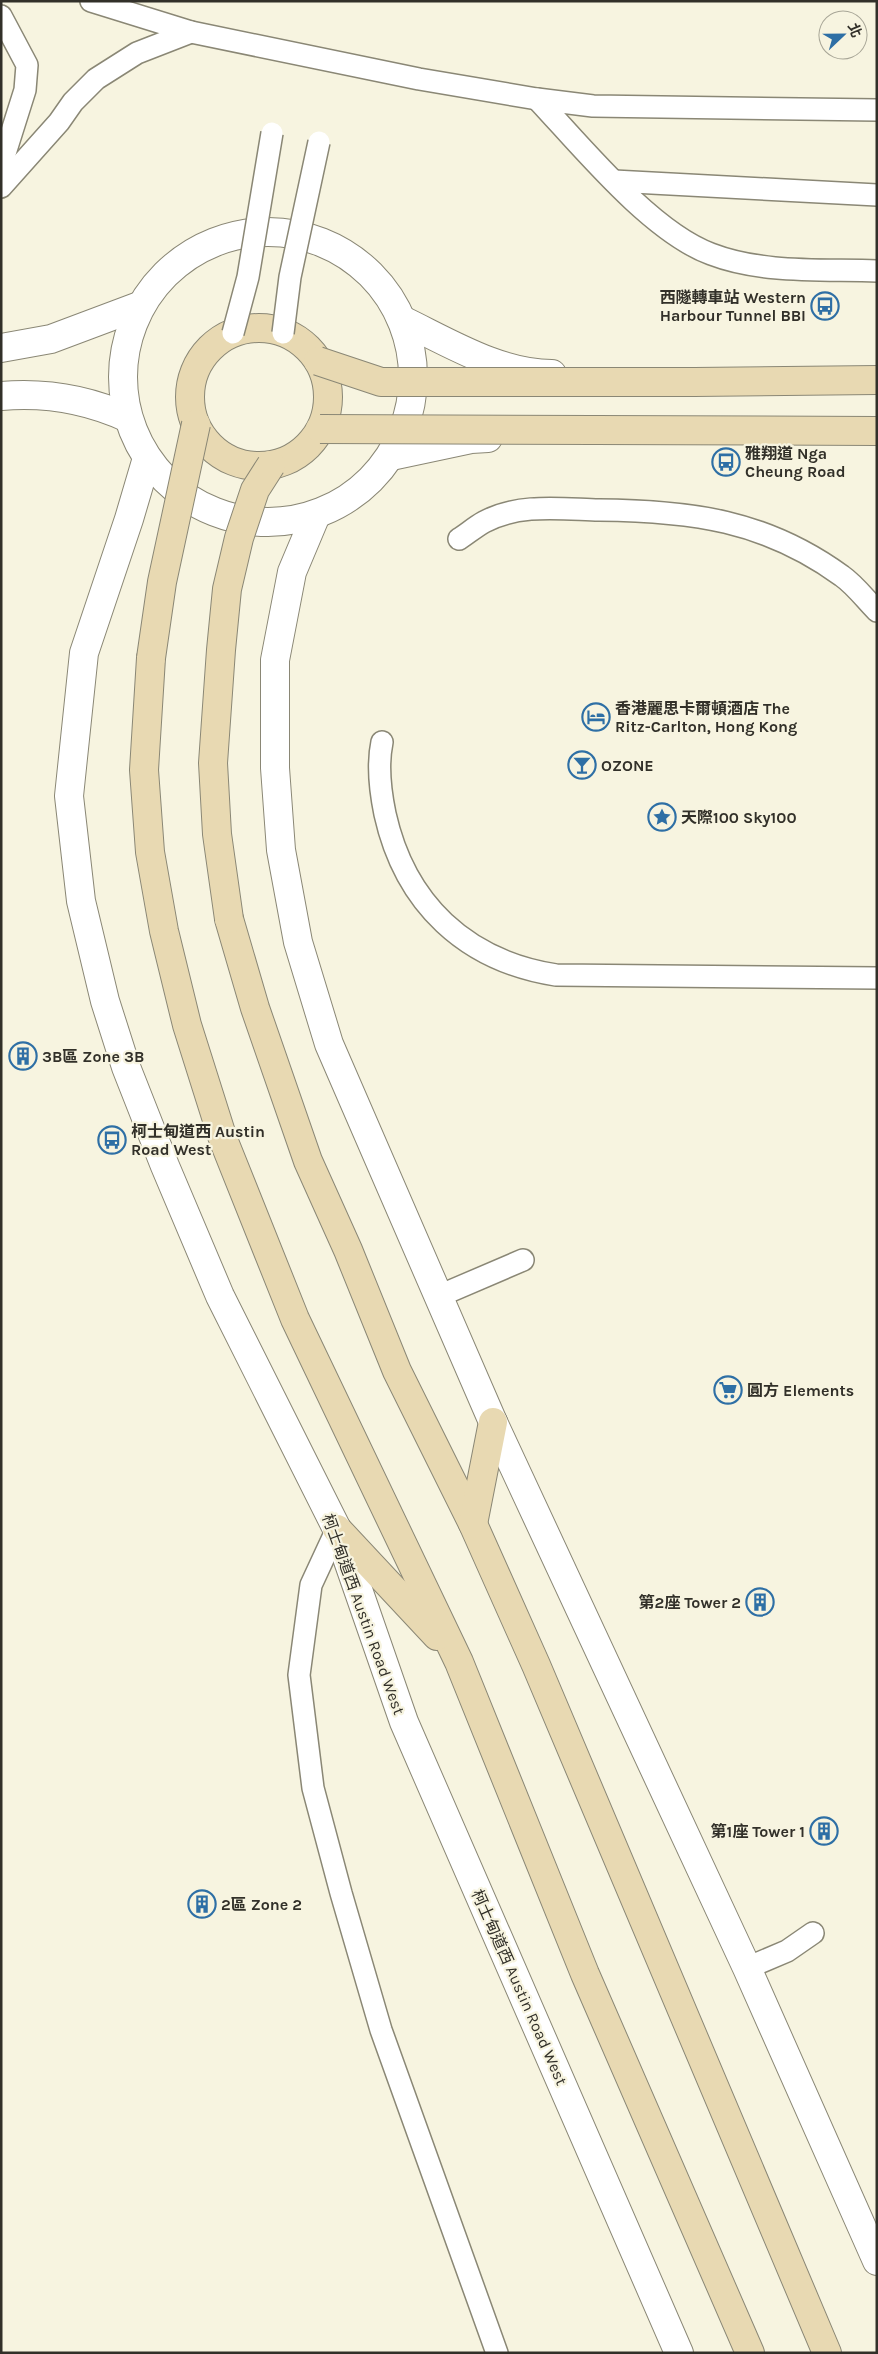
<svg xmlns="http://www.w3.org/2000/svg" width="878" height="2354" font-family="Karla,'Noto Sans TC',sans-serif">
  <style>
    .lines { fill: none; stroke-linecap: round; stroke-linejoin: round }
    .service-casing { stroke: #8a8775; stroke-width: 24 }
    .minor-casing { stroke: #8a8775; stroke-width: 30 }
    .tertiary-casing { stroke: #8a8775; stroke-width: 30 }
    .secondary-casing { stroke: #8a8775; stroke-width: 30 }
    .service { stroke: #fff; stroke-width: 21 }
    .minor { stroke: #fff; stroke-width: 28 }
    .tertiary { stroke: #fff; stroke-width: 28 }
    .secondary { stroke: #e8d9b2; stroke-width: 28 }
    .service-bridge-casing { stroke: #8a8775; stroke-width: 24; stroke-linecap: butt }
    .secondary-bridge-casing { stroke: #8a8775; stroke-width: 30; stroke-linecap: butt }
    .service-bridge { stroke: #fff; stroke-width: 21 }
    .secondary-bridge { stroke: #e8d9b2; stroke-width: 28 }
    .labels { text-anchor: middle; stroke-width: 4.5; stroke-linejoin: round; paint-order: stroke }
    .poi-label { font-size: 16px; font-weight: bold; fill: #323029; stroke: #f7f4e0; text-anchor: start }
    .street-label { font-size: 16px; fill: #323029; stroke: #f7f4e0 }
  </style>
  <rect width="100%" height="100%" fill="#f7f4e0"/>
  <g class="lines">
    <g class="service-casing">
      <g id="service">
        <path d="M91,1L191,32L419,79L537,99L593,106L877,110"/>
        <path d="M1,16L27,65L25,90L1,166"/>
        <path d="M537,99C582,147 651,232 711,254C763,274 823,269 877,271"/>
        <path d="M614,181L877,195"/>
        <path d="M1,187L59,122L73,102L96,79L137,53L191,32"/>
        <path d="M459,539C467,534 475,527 484,522C519,503 561,509 599,510C691,511 765,520 842,576C855,585 866,600 877,611"/>
        <path d="M382,742C377,766 380,790 385,814C405,904 466,961 556,975L877,978"/>
        <path d="M439,1296L523,1260"/>
        <path d="M337,1529L311,1585L299,1675L313,1788L341,1893L381,2030L497,2353"/>
        <path d="M747,1968L787,1951L813,1933"/>
      </g>
    </g>
    <g class="minor-casing">
      <g id="minor">
        <path d="M1,348L51,339L139,306"/>
        <path d="M1,396C47,392 87,399 128,418"/>
        <path d="M493,1422L747,1968L877,2261"/>
        <path d="M337,1529L404,1722L679,2353"/>
      </g>
    </g>
    <g class="tertiary-casing">
      <g id="tertiary">
        <circle cx="268" cy="377" r="145"/>
        <path d="M402,320C448,342 499,374 552,374"/>
        <path d="M391,456L471,439L488,438"/>
        <path d="M147,458L129,519L84,653L69,796L81,901L105,1001L126,1067L165,1166L220,1296L337,1529"/>
        <path d="M316,515L292,572L275,660V768L281,850L298,942L329,1044L493,1422"/>
      </g>
    </g>
    <g class="secondary-casing">
      <g id="secondary">
        <circle cx="259" cy="397" r="69"/>
        <path d="M151,658L144,770L150,852L164,931L187,1025L223,1139L295,1319L459,1662L585,1974L750,2353"/>
        <path d="M229,919L255,1008L308,1161L348,1250L397,1371L473,1524L536,1665L827,2353"/>
        <path d="M473,1524L493,1422"/>
        <path d="M337,1529L437,1636"/>
      </g>
    </g>
    <use href="#service" class="service"/>
    <use href="#minor" class="minor"/>
    <use href="#tertiary" class="tertiary"/>
    <use href="#secondary" class="secondary"/>
    <g class="service-bridge-casing">
      <g id="service-bridge">
        <path d="M233,333L248,277L272,133"/>
        <path d="M283,333L290,277L319,142"/>
      </g>
    </g>
    <g class="secondary-bridge-casing">
      <g id="secondary-bridge">
        <path d="M318,361L381,382H694L877,380"/>
        <path d="M320,429L877,431"/>
        <path d="M151,658L162,582L196,424"/>
        <path d="M229,919L217,834L213,763L221,650L227,589L239,538L255,490L271,465"/>
      </g>
    </g>
    <use href="#service-bridge" class="service-bridge"/>
    <use href="#secondary-bridge" class="secondary-bridge"/>
  </g>
  <defs>
    <g id="bus-ring" transform="scale(1.4375)"><circle r="9.5" fill="#f7f4e0" stroke="#2e6fa5" stroke-width="1.5"/><path d="M-5-6H5V4H4V6H2V4H-2V6H-4V4H-5ZM-3.5-4V0h7V-4ZM-3.5 1.2v1.5H-2V1.2ZM2 1.2v1.5H3.5V1.2Z" fill="#2e6fa5"/></g>
    <g id="hotel-ring" transform="scale(1.4375)"><circle r="9.5" fill="#f7f4e0" stroke="#2e6fa5" stroke-width="1.5"/><path d="M-6-4.5h1.5V1H6V5H4.5V3h-9V5H-6ZM-4 0a1.8 1.8 0 1 1 3.6 0ZM.5 0V-2.5h3Q6-2.5 6 0Z" fill="#2e6fa5"/></g>
    <g id="bar-ring" transform="scale(1.4375)"><circle r="9.5" fill="#f7f4e0" stroke="#2e6fa5" stroke-width="1.5"/><path d="M-6-5H6L.8 .8V4.5H3.5V6h-7V4.5H-.8V.8Z" fill="#2e6fa5"/></g>
    <g id="sight-ring" transform="scale(1.4375)"><circle r="9.5" fill="#f7f4e0" stroke="#2e6fa5" stroke-width="1.5"/><path d="M0-6L1.8-2.2L6-1.7L2.9 1.2L3.7 5.4L0 3.3L-3.7 5.4L-2.9 1.2L-6-1.7L-1.8-2.2Z" fill="#2e6fa5"/></g>
    <g id="building-ring" transform="scale(1.4375)"><circle r="9.5" fill="#f7f4e0" stroke="#2e6fa5" stroke-width="1.5"/><path d="M-4-6H4V6H1V3H-1V6H-4ZM-2.5-4.3h1.7v1.8h-1.7ZM.8-4.3h1.7v1.8H.8ZM-2.5-1h1.7V.8h-1.7ZM.8-1h1.7V.8H.8Z" fill="#2e6fa5"/></g>
    <g id="supermarket-ring" transform="scale(1.4375)"><circle r="9.5" fill="#f7f4e0" stroke="#2e6fa5" stroke-width="1.5"/><path d="M-6-5.5h2.5l.6 2H6L4.5 2H-2.5L-4.4-4H-6ZM-1.5 3.2a1.3 1.3 0 1 0 .1 0ZM3 3.2a1.3 1.3 0 1 0 .1 0Z" fill="#2e6fa5"/></g>
  </defs>
  <g fill-rule="evenodd">
    <use href="#bus-ring" x="825" y="306"/>
    <use href="#bus-ring" x="726" y="462"/>
    <use href="#hotel-ring" x="596" y="717"/>
    <use href="#bar-ring" x="582" y="765"/>
    <use href="#sight-ring" x="662" y="817"/>
    <use href="#building-ring" x="23" y="1056"/>
    <use href="#bus-ring" x="112" y="1140"/>
    <use href="#supermarket-ring" x="728" y="1390"/>
    <use href="#building-ring" x="760" y="1602"/>
    <use href="#building-ring" x="824" y="1831"/>
    <use href="#building-ring" x="202" y="1904"/>
  </g>
  <g class="labels">
    <g class="poi-label">
      <text x="806" y="303" text-anchor="end">西隧轉車站 Western<tspan x="806" dy="18">Harbour Tunnel BBI</tspan></text>
      <text x="745" y="459">雅翔道 Nga<tspan x="745" dy="18">Cheung Road</tspan></text>
      <text x="615" y="714">香港麗思卡爾頓酒店 The<tspan x="615" dy="18">Ritz-Carlton, Hong Kong</tspan></text>
      <text x="601" y="771">OZONE</text>
      <text x="681" y="823">天際100 Sky100</text>
      <text x="42" y="1062">3B區 Zone 3B</text>
      <text x="131" y="1137">柯士甸道西 Austin<tspan x="131" dy="18">Road West</tspan></text>
      <text x="747" y="1396">圓方 Elements</text>
      <text x="741" y="1608" text-anchor="end">第2座 Tower 2</text>
      <text x="805" y="1837" text-anchor="end">第1座 Tower 1</text>
      <text x="221" y="1910">2區 Zone 2</text>
    </g>
    <g class="street-label">
      <text transform="translate(364 1614) rotate(70)" y="6">柯士甸道西 Austin Road West</text>
      <text transform="translate(520 1987) rotate(66)" y="6">柯士甸道西 Austin Road West</text>
    </g>
  </g>
  <rect width="878" height="2354" fill="none" stroke="#323029" stroke-width="5"/>
  <g transform="translate(843 35) rotate(68)"><circle r="24" fill="#f7f4e0" stroke="#a8a697"/>
  <path d="M0-4L9 19L0 12L-9 19Z" fill="#2e6fa5"/>
  <text y="-8" font-size="14" font-weight="bold" text-anchor="middle" fill="#323029">北</text>
  </g>
</svg>
